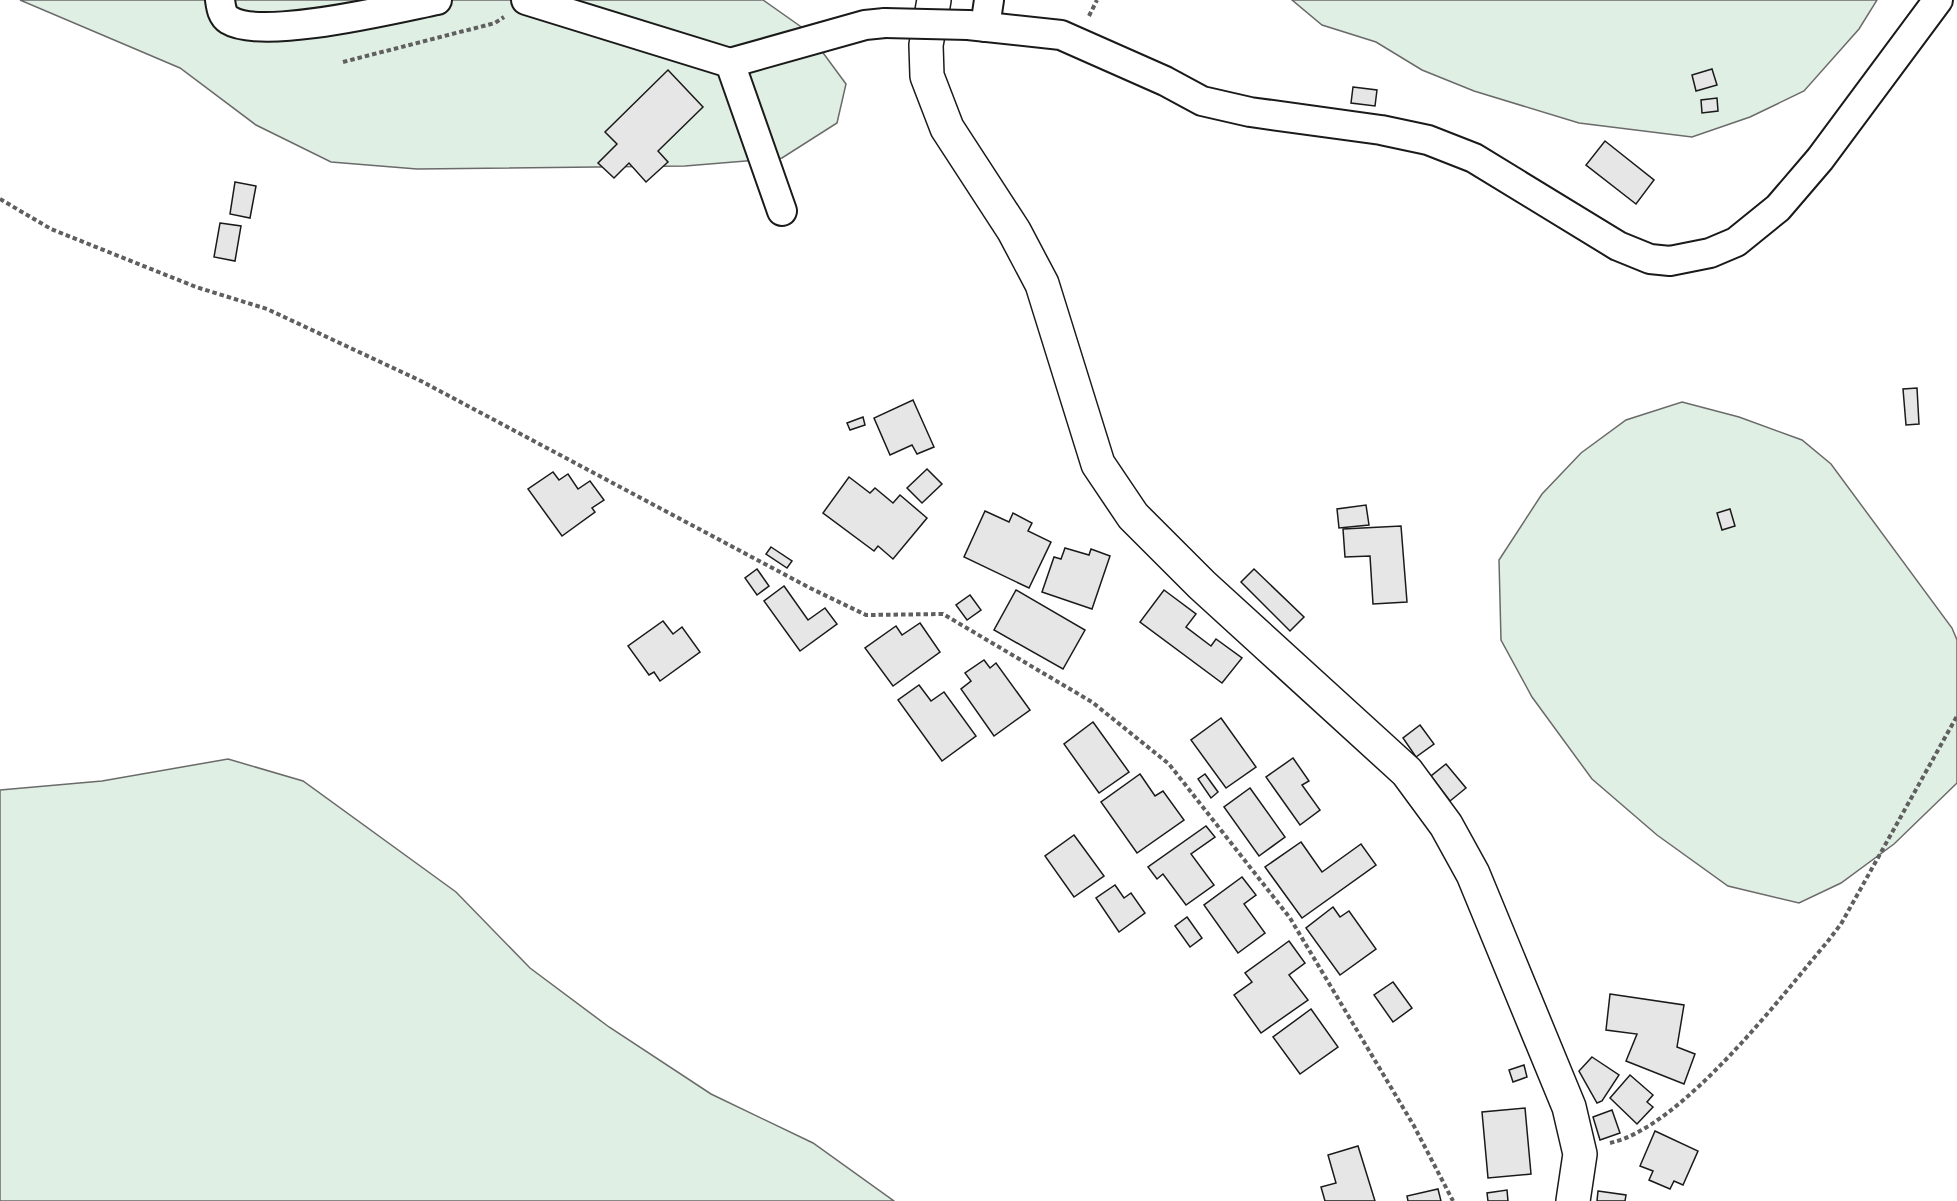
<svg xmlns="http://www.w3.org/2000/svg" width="1957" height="1201" font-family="Manrope,sans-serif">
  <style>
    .green { fill: #e0efe3; stroke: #6a6a6a; stroke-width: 1.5 }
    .building { fill: #e6e6e6; stroke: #1a1a1a; stroke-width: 1.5 }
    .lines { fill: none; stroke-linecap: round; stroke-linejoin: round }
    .minor-casing { stroke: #1a1a1a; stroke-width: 32 }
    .tertiary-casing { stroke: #1a1a1a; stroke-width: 36 }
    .path { stroke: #5f5f5f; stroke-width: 4; stroke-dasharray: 4.5 3; stroke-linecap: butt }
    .minor { stroke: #fff; stroke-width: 28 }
    .tertiary { stroke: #fff; stroke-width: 33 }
    .minor-bridge-casing { stroke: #1a1a1a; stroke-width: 32; stroke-linecap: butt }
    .minor-bridge { stroke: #fff; stroke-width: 28 }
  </style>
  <rect width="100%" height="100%" fill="#fff"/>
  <g class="green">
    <path d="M20,0H763L807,31L846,84L837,123L782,158L685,166L417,169L331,162L256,125L180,68Z"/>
    <path d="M1292,0H1877L1859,29L1804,91L1750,117L1692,137L1579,123L1474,91L1422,70L1376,42L1322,25Z"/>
    <path d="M1682,402L1739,417L1802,440L1831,464L1952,628L1957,640V783L1894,844L1841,883L1799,903L1728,886L1657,835L1592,779L1532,697L1501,640L1499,560L1542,494L1581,453L1626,420Z"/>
    <path d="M228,759L303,781L456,892L530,968L609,1027L711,1094L813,1143L894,1201H0V790L102,781Z"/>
  </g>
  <g class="building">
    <path d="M1712,69L1717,85L1696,91L1692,75Z"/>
    <path d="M668,70L703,107L658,151L668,162L646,182L629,163L614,178L598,163L617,144L605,132Z"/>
    <path d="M1353,87L1377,90L1375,106L1351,103Z"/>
    <path d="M1717,98L1718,111L1702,113L1701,100Z"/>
    <path d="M1605,141L1654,180L1636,204L1586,165Z"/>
    <path d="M235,182L256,186L250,218L230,214Z"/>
    <path d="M220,223L241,226L235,261L214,257Z"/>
    <path d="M1917,388L1919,424L1906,425L1903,389Z"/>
    <path d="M913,400L934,447L917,454L912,445L890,455L874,418Z"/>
    <path d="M863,417L865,425L850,430L847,423Z"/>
    <path d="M927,469L942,484L922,503L907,488Z"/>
    <path d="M553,472L559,480L568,474L578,489L590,481L604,500L592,508L595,512L562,536L528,489Z"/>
    <path d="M849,477L870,493L875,488L893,503L900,495L927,518L893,559L878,546L874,551L823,513Z"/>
    <path d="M1366,505L1369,525L1339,528L1337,509Z"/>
    <path d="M1730,509L1735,526L1722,530L1717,513Z"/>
    <path d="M985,511L1009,522L1013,513L1032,523L1028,531L1051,542L1029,588L964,557Z"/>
    <path d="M1401,526L1407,602L1373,604L1370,556L1345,557L1343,529Z"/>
    <path d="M771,547L792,561L787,568L766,554Z"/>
    <path d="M1065,548L1089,555L1091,549L1110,556L1092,609L1042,592L1054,557L1061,559Z"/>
    <path d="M757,569L769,586L757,595L745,578Z"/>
    <path d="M1254,569L1304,617L1290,631L1241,582Z"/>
    <path d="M784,586L808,620L825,608L837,624L800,651L764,601Z"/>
    <path d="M1016,590L1085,630L1063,669L994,630Z"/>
    <path d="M1164,590L1196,614L1186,627L1211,646L1216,639L1242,658L1222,683L1140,622Z"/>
    <path d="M970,595L981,610L967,620L956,605Z"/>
    <path d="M663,621L673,634L682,627L700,652L660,681L654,672L649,675L628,646Z"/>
    <path d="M920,623L940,652L893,686L865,648L896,626L902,635Z"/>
    <path d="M984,660L990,668L996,663L1030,710L994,736L961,689L971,681L965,673Z"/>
    <path d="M919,685L931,701L944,692L976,736L942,761L898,700Z"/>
    <path d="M1221,718L1256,767L1226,788L1191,740Z"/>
    <path d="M1093,722L1129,772L1099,793L1064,744Z"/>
    <path d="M1420,725L1434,744L1416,757L1403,738Z"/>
    <path d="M1293,758L1309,781L1302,785L1320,810L1300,825L1266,777Z"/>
    <path d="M1446,764L1466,788L1450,801L1431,776Z"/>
    <path d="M1140,774L1155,796L1163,791L1184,820L1137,853L1101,802Z"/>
    <path d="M1205,774L1218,792L1211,798L1198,779Z"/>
    <path d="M1250,788L1285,837L1259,856L1224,807Z"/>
    <path d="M1206,826L1215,837L1191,854L1214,885L1186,905L1163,874L1157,879L1148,867Z"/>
    <path d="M1074,835L1104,876L1074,897L1045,856Z"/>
    <path d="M1301,842L1322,872L1361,844L1376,865L1302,918L1265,867Z"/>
    <path d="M1242,877L1256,895L1244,904L1265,933L1238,953L1204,905Z"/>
    <path d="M1115,885L1124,898L1131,893L1145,913L1119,932L1096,898Z"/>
    <path d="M1333,907L1340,917L1349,911L1376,949L1340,975L1306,928Z"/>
    <path d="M1187,917L1202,938L1190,947L1175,926Z"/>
    <path d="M1289,941L1305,963L1289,975L1308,1000L1261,1033L1234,995L1252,982L1245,973Z"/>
    <path d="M1393,982L1412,1008L1393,1022L1374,995Z"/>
    <path d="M1610,994L1684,1005L1677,1047L1695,1054L1684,1084L1626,1061L1637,1034L1606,1030Z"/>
    <path d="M1311,1009L1338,1047L1300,1074L1273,1037Z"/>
    <path d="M1592,1057L1619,1075L1602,1101L1597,1103L1579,1071Z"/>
    <path d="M1524,1065L1527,1077L1513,1082L1509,1070Z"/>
    <path d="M1630,1075L1653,1095L1647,1102L1653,1107L1637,1124L1610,1098Z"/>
    <path d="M1525,1108L1531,1174L1488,1178L1482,1112Z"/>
    <path d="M1612,1110L1620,1133L1600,1140L1593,1117Z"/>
    <path d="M1655,1131L1698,1151L1683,1185L1674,1181L1670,1189L1649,1180L1653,1171L1640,1166Z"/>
    <path d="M1358,1146L1375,1201H1325L1321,1187L1336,1183L1328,1155Z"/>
    <path d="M1438,1189L1441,1201H1408L1407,1196Z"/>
    <path d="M1507,1190L1508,1201H1488L1487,1193Z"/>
    <path d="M1598,1191L1626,1195L1625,1201H1597Z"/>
  </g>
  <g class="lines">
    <g class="minor-casing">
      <g id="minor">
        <path d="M220,0C221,7 222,16 229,20C262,41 397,8 437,0"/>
        <path d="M526,0L730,63L782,211"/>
        <path d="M968,25L1061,35L1165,81L1202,101L1250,112L1381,130L1428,140L1474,158L1618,246L1650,259L1670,261L1710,253L1736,242L1778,208L1820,159L1938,0"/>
        <path d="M985,27L989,0"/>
        <path d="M730,63L865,25L885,23"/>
      </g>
    </g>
    <g class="tertiary-casing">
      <path id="tertiary" d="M934,0L926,45L927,76L947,128L1014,231L1042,284L1098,464L1133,516L1202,585L1407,772L1446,825L1473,874L1569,1107L1580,1154L1573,1201"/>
    </g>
    <g class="path">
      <path d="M1089,16L1097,0"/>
      <path d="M343,62L495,23L504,17"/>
      <path d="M0,199L51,229L196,287L267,309L421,381L810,588L866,615L943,614L1092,702L1169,764L1290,918L1414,1126L1453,1201"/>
      <path d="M1610,1143C1682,1127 1780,998 1828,941L1841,924L1957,716"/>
    </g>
    <use href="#minor" class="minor"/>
    <use href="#tertiary" class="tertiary"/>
    <g class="minor-bridge-casing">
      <path id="minor-bridge" d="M885,23L968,25"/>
    </g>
    <use href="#minor-bridge" class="minor-bridge"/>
  </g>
</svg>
